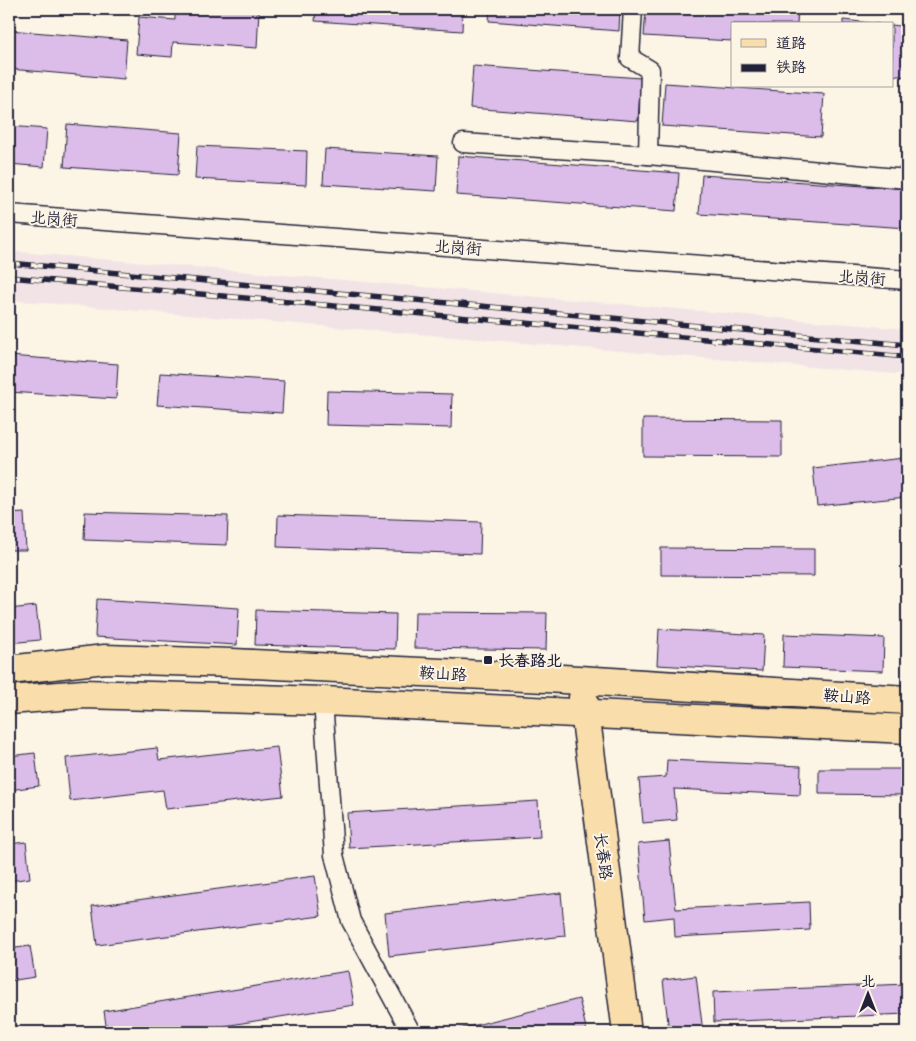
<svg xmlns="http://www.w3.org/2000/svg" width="916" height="1041" font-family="'Indie Flower','LXGW WenKai TC',sans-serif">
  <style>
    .built { fill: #f2e4e6 }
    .building { fill: #dcbce9; stroke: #22223b }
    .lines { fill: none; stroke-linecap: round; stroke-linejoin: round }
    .minor-casing { stroke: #22223b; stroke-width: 21 }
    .primary-casing { stroke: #22223b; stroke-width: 31 }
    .minor { stroke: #fcf5e5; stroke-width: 18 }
    .primary { stroke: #f9deab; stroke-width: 28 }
    .rail-casing { stroke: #22223b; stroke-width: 5.5 }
    .rail { stroke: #fcf5e5; stroke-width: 4; stroke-dasharray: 11; stroke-linecap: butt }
    .poi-dot { fill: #22223b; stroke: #fcf5e5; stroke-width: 2 }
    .labels { text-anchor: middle; stroke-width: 4; stroke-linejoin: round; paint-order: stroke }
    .street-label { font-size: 16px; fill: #22223b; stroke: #fcf5e5 }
    .poi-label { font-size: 16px; font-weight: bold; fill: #22223b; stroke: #fcf5e5; text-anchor: start }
  </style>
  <rect width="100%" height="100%" fill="#fcf5e5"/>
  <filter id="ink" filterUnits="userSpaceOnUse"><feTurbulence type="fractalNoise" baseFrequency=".02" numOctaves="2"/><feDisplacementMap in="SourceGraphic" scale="10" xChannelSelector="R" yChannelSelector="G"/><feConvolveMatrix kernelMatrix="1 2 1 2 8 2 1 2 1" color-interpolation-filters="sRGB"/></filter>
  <g filter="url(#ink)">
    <path class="built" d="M9,251L907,329V375L9,300Z"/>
    <g class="building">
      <path d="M175,9L259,10L257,48L173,42L172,57L136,54L139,17L175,20Z"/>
      <path d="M316,9H463L462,31L315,21Z"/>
      <path d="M490,9H620L619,31L489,21Z"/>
      <path d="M646,9H798L797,24H732V41L644,36Z"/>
      <path d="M843,20L880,24H843Z"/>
      <path d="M892,25L907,27V77L892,75Z"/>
      <path d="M9,30L127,40L124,79L9,69Z"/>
      <path d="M473,66L641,78L638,121L470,108Z"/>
      <path d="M665,83L824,94L821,137L662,126Z"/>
      <path d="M67,124L181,133L178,175L64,167Z"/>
      <path d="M9,126L47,129L44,167L9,164Z"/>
      <path d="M197,146L307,151L306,185L195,179Z"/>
      <path d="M325,149L438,156L436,191L323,184Z"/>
      <path d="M458,156L679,173L676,211L456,195Z"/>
      <path d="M702,175L907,189V228L699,214Z"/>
      <path d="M9,356L118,364L116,399L9,392Z"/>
      <path d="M160,373L284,381L282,413L157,405Z"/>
      <path d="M327,391L452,394L451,428L326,425Z"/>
      <path d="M643,419L782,420V457L643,456Z"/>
      <path d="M904,458L907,497L817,506L813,468Z"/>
      <path d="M85,512L228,516L227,545L84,540Z"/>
      <path d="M24,513L26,550H9V514Z"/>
      <path d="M278,515L481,522L480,554L277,547Z"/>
      <path d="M661,548L814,549V576L661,575Z"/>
      <path d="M97,599L239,608L237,645L95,637Z"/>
      <path d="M36,606L40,640L9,643V609Z"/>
      <path d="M256,610L396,614L395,649L255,645Z"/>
      <path d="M415,612L547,613L546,650L414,648Z"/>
      <path d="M659,629L764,635L762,671L657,665Z"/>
      <path d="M784,634L884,638L883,671L783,667Z"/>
      <path d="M277,747L283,796L166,809L163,790L70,801L66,758L157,748L159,760Z"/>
      <path d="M35,753L39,786L9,790V756Z"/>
      <path d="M667,760L801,766L800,795L674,789L677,820L643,823L639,779L666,777Z"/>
      <path d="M819,769H907V795L819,794Z"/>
      <path d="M538,801L540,837L349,848L347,813Z"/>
      <path d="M669,841L676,909L809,902L810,930L675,937L674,917L645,920L638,844Z"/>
      <path d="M26,842L30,878L9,881V844Z"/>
      <path d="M315,876L321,916L97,945L92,906Z"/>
      <path d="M561,893L565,936L389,956L385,913Z"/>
      <path d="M30,946L35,977L9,981V949Z"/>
      <path d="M348,971L354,1005L187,1032H107L104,1011Z"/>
      <path d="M696,976L703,1032H669L663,980Z"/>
      <path d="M907,984V1014L714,1022L713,992Z"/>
      <path d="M579,999L587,1032H448Z"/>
    </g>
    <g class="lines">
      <g class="minor-casing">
        <g id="minor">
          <path d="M633,9L630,58L650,70L648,155"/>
          <path d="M463,143L648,155L907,179"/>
          <path d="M9,214L907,280"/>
          <path d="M323,701L334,855L351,921L411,1032"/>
        </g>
      </g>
      <g class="primary-casing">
        <g id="primary">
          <path d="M9,670L105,659L233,663L546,678L907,700"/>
          <path d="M583,697L627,1032"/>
          <path d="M9,700L84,694L323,701L907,729"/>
        </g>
      </g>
      <use href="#minor" class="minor"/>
      <use href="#primary" class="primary"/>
      <g class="rail-casing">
        <g id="rail">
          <path d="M9,263L907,345"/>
          <path d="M9,277L907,357"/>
        </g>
      </g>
      <use href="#rail" class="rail"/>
    </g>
  </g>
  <rect class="poi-dot" x="483" y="655" width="10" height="10" rx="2.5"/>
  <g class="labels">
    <g class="street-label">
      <text transform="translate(54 218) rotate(4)" y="6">北岗街</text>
      <text transform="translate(458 247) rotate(4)" y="6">北岗街</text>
      <text transform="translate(862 277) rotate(4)" y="6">北岗街</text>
      <text transform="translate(443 673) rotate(3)" y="6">鞍山路</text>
      <text transform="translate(847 696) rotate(4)" y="6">鞍山路</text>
      <text transform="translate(604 856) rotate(83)" y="6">长春路</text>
    </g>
    <g class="poi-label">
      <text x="498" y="666">长春路北</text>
    </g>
  </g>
  <rect width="916" height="1041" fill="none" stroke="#fcf5e5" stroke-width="30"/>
  <rect x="15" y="15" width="886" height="1011" fill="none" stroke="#22223b" stroke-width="2" filter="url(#ink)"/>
  <rect x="731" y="22" width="162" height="65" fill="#fcf5e5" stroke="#a5a1a1"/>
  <rect x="741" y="39" width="25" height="8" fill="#f9deab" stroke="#a5a1a1"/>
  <text x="776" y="48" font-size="15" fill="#22223b">道路</text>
  <rect x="741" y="64" width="25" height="8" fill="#22223b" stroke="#a5a1a1"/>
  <text x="776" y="72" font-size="15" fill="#22223b">铁路</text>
  <g transform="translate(868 994)" stroke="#fcf5e5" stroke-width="4" paint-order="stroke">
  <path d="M0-4L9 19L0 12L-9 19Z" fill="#22223b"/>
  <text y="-8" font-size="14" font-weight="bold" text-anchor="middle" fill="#22223b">北</text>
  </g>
</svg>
